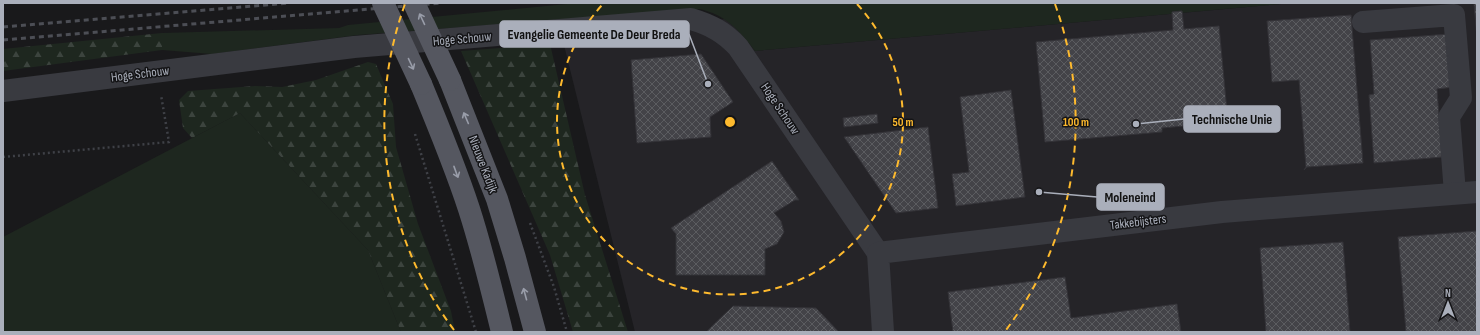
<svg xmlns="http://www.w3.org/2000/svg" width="1480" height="335" font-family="'Sofia Sans Condensed',sans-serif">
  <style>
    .built { fill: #252428 }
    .grass { fill: #1e271f }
    .forest { fill: url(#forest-firs) }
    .building { fill: url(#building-cross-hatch); stroke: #333237 }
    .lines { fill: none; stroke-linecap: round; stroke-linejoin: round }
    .path { stroke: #3f4147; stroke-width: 2.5; stroke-dasharray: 2 3; stroke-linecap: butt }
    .minor { stroke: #393a40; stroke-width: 22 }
    .major { stroke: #555760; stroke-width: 22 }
    .rail { stroke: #4c4e55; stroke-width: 3; stroke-dasharray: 5 4; stroke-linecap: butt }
    .major-bridge { stroke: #555760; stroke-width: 22 }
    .oneway { stroke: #999da9 }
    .ring { fill: none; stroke: #feba2e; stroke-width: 2; stroke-dasharray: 7 5 }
    .labels { text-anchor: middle; stroke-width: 3; stroke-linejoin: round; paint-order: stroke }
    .street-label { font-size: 13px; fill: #aaafbb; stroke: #141416 }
    .centre { fill: #feba2e; stroke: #141416; stroke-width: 2 }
    .ring-label { font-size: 12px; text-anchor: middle; font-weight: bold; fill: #feba2e; stroke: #141416; stroke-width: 3; stroke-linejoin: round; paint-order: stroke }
    .leader { fill: none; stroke: #aaafbb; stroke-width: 1.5 }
    .callout-dot { fill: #aaafbb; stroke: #141416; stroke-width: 1.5 }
    .callout { fill: #aaafbb; stroke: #aaafbb; stroke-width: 1.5 }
    .callout-label { font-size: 14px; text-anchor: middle; font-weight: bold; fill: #111 }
  </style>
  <defs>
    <pattern id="forest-firs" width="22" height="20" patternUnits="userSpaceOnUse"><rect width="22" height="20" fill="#1e271f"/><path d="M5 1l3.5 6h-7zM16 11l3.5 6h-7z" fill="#3c443e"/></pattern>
    <pattern id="building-cross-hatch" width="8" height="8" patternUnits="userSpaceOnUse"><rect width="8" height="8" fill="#434348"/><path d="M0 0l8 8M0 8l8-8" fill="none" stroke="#5b5c60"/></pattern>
  </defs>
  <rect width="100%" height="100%" fill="#19191b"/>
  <path class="built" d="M1292,3H1477V332H635L563,41L725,19L740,31L755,51Z"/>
  <g class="grass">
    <path d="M577,3H1292L755,51C739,30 725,14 699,9L358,35L212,54L162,50V33L339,28L348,25Z"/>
    <path d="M240,113L368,250L401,332H3V237Z"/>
  </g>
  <g class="forest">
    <path d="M162,33V50L3,71V49Z"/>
    <path d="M550,44L585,195L628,332H573L550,255L461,51Z"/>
    <path d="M368,62L376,64L393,104L396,147L418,224L451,311L455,332H401L368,250L240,113L192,138L183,128L179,100L188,91L255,86L282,87L316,80Z"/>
  </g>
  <g class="building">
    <path d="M1477,3V38L1474,4Z"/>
    <path d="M1182,11L1184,29L1219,26L1228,122L1162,128V132L1045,142L1036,42L1173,30L1172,12Z"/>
    <path d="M1351,15L1363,163L1307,167L1304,170L1306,167L1299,80L1272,82L1267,21Z"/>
    <path d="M1449,34L1454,87L1437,89L1442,157L1374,163L1369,95L1374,94L1370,40Z"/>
    <path d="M701,54L733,102L710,117L711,137L637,143L631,60Z"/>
    <path d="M1011,90L1025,197L956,206L952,174L969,172L960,97Z"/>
    <path d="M877,114L878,123L844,127L843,118Z"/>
    <path d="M928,127L938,208L896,213L844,137Z"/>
    <path d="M772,161L799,200H795L774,213L781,221L784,232L777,244L765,249V275H676V234L671,228Z"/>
    <path d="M1477,231V332H1406L1398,237Z"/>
    <path d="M1343,242L1350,332H1266L1260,248Z"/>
    <path d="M1065,277L1071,318L1177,304L1181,332H953L948,292Z"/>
    <path d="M733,306L816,308L839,332H706Z"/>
  </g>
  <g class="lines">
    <g class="path">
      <path d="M415,134L476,332"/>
      <path d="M3,157L169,142L161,95"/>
      <path d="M530,223L554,287L567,332"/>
    </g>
    <g class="minor">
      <path d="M1363,22L1454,15L1461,98L1449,117L1455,193"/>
      <path d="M3,91L354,47L691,19C711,25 724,32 738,47L878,253"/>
      <path d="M883,332L878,253L1222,212L1477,192"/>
    </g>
    <g class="major">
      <path d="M450,80L497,199L515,258L535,332"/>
      <path d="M421,84C438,125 455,166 469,209C482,249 492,291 502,332"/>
    </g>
    <g class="rail">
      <path d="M3,27L290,3"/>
      <path d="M3,40L441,3"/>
    </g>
    <g class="major-bridge">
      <path d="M383,3L421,84"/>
      <path d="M414,3L450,80"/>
    </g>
  </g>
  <defs><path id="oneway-shaft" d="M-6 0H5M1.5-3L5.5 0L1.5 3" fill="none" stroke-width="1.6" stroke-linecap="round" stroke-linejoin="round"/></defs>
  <g class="oneway">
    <use href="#oneway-shaft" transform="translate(422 19) rotate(-115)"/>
    <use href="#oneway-shaft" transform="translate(411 64) rotate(65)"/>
    <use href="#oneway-shaft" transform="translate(466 118) rotate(-113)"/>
    <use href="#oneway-shaft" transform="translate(456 172) rotate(70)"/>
    <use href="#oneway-shaft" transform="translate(525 294) rotate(-105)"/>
  </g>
  <g class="ring">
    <path d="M857 4A173 173 0 1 1 603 4"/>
    <path d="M454 330A346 346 0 0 1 405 4M1055 4A346 346 0 0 1 1006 330"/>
  </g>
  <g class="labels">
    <g class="street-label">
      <text transform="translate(462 38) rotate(-5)" y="5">Hoge Schouw</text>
      <text transform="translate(140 73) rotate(-7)" y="5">Hoge Schouw</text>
      <text transform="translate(781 108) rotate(56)" y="5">Hoge Schouw</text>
      <text transform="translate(484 164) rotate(69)" y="5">Nieuwe Kadijk</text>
      <text transform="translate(1138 221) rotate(-7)" y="5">Takkebijsters</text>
    </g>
  </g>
  <circle cx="730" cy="122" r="6" class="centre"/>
  <g class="ring-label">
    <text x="903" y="126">50 m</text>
    <text x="1076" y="126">100 m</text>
  </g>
  <path class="leader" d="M708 84L689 34M1136 124L1184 119M1039 192L1097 197"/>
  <g class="callout-dot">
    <circle cx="708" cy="84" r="4"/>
    <circle cx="1136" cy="124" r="4"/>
    <circle cx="1039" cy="192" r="4"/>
  </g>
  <g class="callout">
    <rect x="500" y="21" width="189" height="26" rx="4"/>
    <rect x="1184" y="106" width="96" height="26" rx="4"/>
    <rect x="1097" y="184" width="67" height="26" rx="4"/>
  </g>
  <g class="callout-label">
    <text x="594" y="39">Evangelie Gemeente De Deur Breda</text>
    <text x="1232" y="124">Technische Unie</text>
    <text x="1130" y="202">Moleneind</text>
  </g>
  <rect width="1480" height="335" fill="none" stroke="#aaafbb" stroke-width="8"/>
  <g transform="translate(1448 303)" stroke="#141416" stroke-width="3" paint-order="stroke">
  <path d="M0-3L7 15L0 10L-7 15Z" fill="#aaafbb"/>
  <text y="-6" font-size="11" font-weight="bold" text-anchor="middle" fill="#aaafbb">N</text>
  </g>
</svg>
